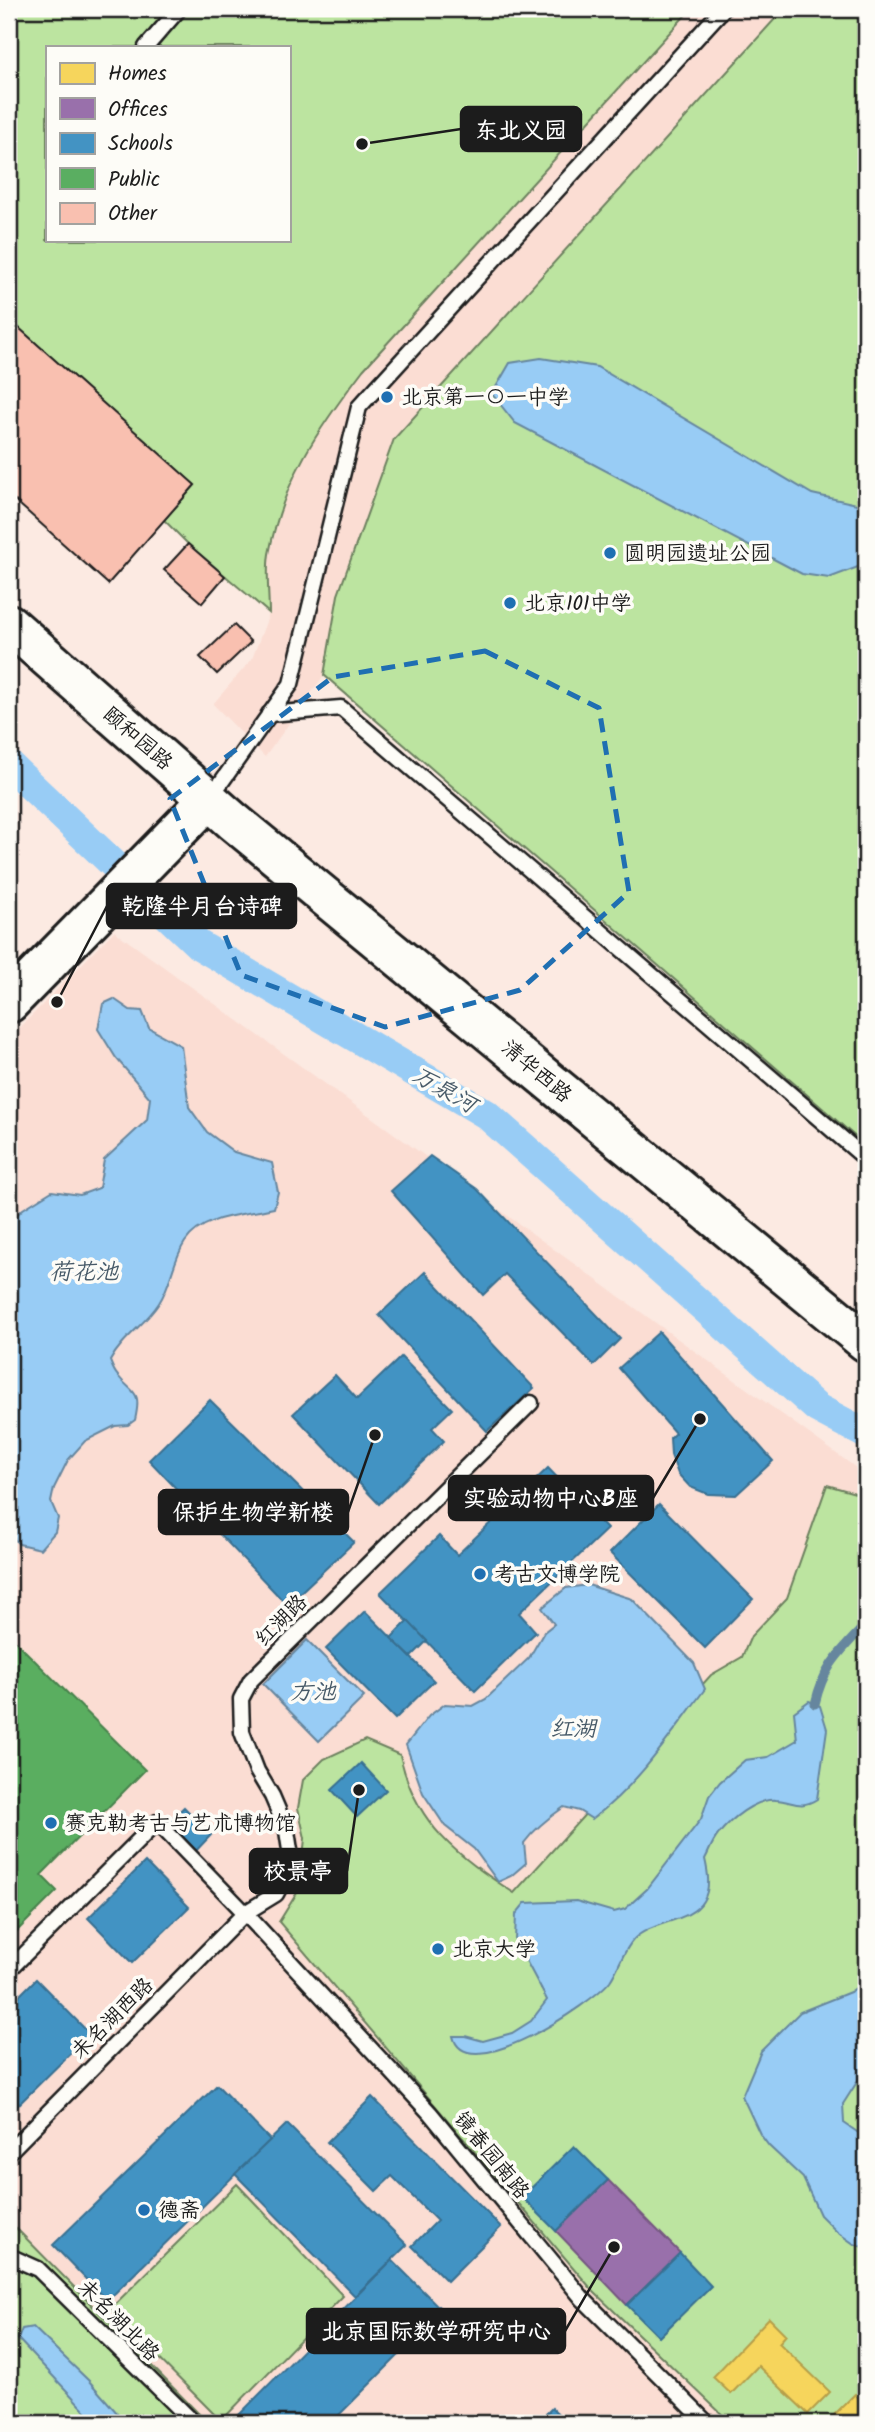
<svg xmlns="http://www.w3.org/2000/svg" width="875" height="2432" font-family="Kalam,'LXGW WenKai TC',sans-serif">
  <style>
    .built { fill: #fbddd3 }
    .green { fill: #bce4a0; stroke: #6c805e; stroke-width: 2; fill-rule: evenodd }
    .water { fill: #98ccf5; stroke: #66869e; stroke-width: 2 }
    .homes { fill: #f6d55c; stroke: #b59e49; stroke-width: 2 }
    .offices { fill: #9970ab; stroke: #745780; stroke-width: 2 }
    .schools { fill: #4393c3; stroke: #376f91; stroke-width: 2 }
    .public { fill: #5aae61; stroke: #47824c; stroke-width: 2 }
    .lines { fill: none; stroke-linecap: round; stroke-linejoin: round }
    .stream { stroke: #66869e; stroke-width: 9 }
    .canal { stroke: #98ccf5; stroke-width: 30 }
    .building { fill: #f9c0b0; stroke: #1c1c1c; stroke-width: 2 }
    .lane-casing { stroke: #1c1c1c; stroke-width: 19 }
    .secondary-casing { stroke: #1c1c1c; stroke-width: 44 }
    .lane { stroke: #fdfcf7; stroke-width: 14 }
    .secondary { stroke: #fdfcf7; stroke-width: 38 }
    .marked { fill: none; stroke: #1f6fb2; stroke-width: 5; stroke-dasharray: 14 9; stroke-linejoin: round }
    .poi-dot { fill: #1f6fb2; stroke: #fdfcf7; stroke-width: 2.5 }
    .labels { text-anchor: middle; stroke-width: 7; stroke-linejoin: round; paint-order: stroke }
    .poi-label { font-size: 21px; fill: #1c1c1c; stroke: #fdfcf7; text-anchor: start }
    .street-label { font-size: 21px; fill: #1c1c1c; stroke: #fdfcf7 }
    .water-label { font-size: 23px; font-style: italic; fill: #475a68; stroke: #fdfcf7 }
    .leader { fill: none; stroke: #1c1c1c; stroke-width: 2.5 }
    .callout-dot { fill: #1c1c1c; stroke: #fdfcf7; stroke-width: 2.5 }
    .callout { fill: #1c1c1c; stroke: #1c1c1c; stroke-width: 2.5 }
    .callout-label { font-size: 23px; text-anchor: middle; font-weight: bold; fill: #fff }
  </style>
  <rect width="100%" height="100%" fill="#fceae2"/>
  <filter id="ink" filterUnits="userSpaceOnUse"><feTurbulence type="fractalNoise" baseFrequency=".0143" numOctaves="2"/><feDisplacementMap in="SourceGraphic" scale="14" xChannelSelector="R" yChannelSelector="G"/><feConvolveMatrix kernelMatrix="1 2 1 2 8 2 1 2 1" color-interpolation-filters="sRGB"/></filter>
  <g filter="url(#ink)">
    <g class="built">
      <path d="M691,9H784L394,439L338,595L324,675L265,757L213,704L252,659L269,614V557L281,510L301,460L321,425L363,370Z"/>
      <path d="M114,931L866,1475V2423H9V1039Z"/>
    </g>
    <g class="green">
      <path d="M9,9H691L363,370C318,429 283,480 269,554C266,573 269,595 269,613L188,544L164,520L195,485L9,319ZM47,47H289V240H47Z"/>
      <path d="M784,9H866V1146L324,675L338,595L394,439Z"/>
      <path d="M827,1485L866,1496V2423H731L594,2292L279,1922L300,1888L305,1838L298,1808L303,1780L324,1759L365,1740L400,1755C415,1825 458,1856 514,1893L711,1675L742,1657L751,1636L787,1598Z"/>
      <path d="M237,2184L343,2296L221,2421L110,2309Z"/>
      <path d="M10,2222L208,2423H9Z"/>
    </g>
    <g class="water">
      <path d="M541,358L597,367L812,494L866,506V564L829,578L802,574L515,423L492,394L510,363Z"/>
      <path d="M114,999L130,1010L142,1011L149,1028L181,1046L189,1107L207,1132L234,1152L272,1163L278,1192L274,1208C245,1215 203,1215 185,1242C173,1260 171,1285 159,1303C145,1325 122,1338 110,1361C112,1366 114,1372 118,1376C133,1395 142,1389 135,1420L128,1425L115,1426L85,1441L68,1460L54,1488L51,1502L58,1518L55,1532L40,1549L19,1544L9,1534V1222L23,1209L52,1191L80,1195L99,1188L104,1160L147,1120L150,1098L116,1058L98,1029L103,1004Z"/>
      <path d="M588,1585L632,1599L694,1663L705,1689C671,1734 638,1785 592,1819L579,1811L564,1807C548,1818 535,1828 524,1843L526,1863L511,1876L498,1882L474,1849L445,1826L423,1793L406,1745L429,1716L445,1704L473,1706L486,1699L529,1658L544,1632L554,1624L542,1608L566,1588Z"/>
      <path d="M307,1640L364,1697L319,1741L263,1684Z"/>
      <path d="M809,1701L820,1706L827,1729L817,1799C800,1810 793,1801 776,1800C755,1798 730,1820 718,1835C712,1842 709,1852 705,1859C708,1872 711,1889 703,1901C691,1922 652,1921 634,1939C623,1951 619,1968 610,1981C593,2003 465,2089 453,2036H465L483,2041L512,2033L531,2021L547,2000L515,1940L516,1914L525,1903L576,1901L614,1912L625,1909L647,1889L701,1819L709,1796L720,1782L745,1760L768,1757L797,1740L794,1712Z"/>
      <path d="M866,1981V2068L843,2104L844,2123L866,2138V2248L854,2244L837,2232L820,2215L803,2178L769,2146L760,2134L742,2096L761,2051L800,2012L850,1992Z"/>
      <path d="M33,2327L89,2381L126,2423H97L18,2339L22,2329Z"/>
    </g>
    <g class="homes">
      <path d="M769,2318L786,2335L779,2343L830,2392L808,2414L758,2366L731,2394L713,2377Z"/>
      <path d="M855,2394L866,2405V2423H826Z"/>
    </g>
    <path class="offices" d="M608,2180L680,2253L627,2305L556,2231Z"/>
    <g class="schools">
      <path d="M430,1156L477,1189L620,1339L594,1365L505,1274L483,1295L391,1191Z"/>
      <path d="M425,1272L534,1388L487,1431L379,1315Z"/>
      <path d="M659,1332L773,1461L736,1495L708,1494L690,1487L678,1474L671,1455L670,1438L675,1433L619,1368Z"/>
      <path d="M401,1357L452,1409L432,1428L444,1441L379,1504L293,1414L335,1375L357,1399Z"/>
      <path d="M210,1400L354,1542L287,1605L149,1460Z"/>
      <path d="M548,1468L607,1529L519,1613L536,1632L475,1691L380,1593L439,1536L457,1555Z"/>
      <path d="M659,1504L753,1599L705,1648L610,1553Z"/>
      <path d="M365,1611L434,1681L395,1719L326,1649Z"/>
      <path d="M408,1621L427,1641L411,1657L391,1638Z"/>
      <path d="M361,1763L386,1790L357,1817L332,1790Z"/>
      <path d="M184,1807L211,1835L192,1855L164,1826Z"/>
      <path d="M145,1862L189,1907L132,1963L88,1918Z"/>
      <path d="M36,1979L90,2034L9,2114V2006Z"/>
      <path d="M217,2085L270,2140L107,2301L53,2245Z"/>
      <path d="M372,2097L501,2227L447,2281L412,2246L437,2221L392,2176L376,2191L327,2142Z"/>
      <path d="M287,2124L407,2245L355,2296L235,2174Z"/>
      <path d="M574,2146L608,2180L556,2231L522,2197Z"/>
      <path d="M680,2253L711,2286L659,2337L627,2305Z"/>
      <path d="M392,2260L443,2311L331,2423H231Z"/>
      <path d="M552,2408L568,2423H537Z"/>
    </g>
    <path class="public" d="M9,1635L145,1770L41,1875L57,1891L9,1939Z"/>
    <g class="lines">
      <path class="stream" d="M815,1704C824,1665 840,1652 866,1624"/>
      <path class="canal" d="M9,765L199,945L486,1114L817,1408L866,1434"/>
    </g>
    <g class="building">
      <path d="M9,319L195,485L108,584L9,495Z"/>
      <path d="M188,544L225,576L202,603L164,570Z"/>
      <path d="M234,625L251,642L217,674L200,657Z"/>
    </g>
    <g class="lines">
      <g class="lane-casing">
        <g id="lane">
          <path d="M146,47L179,9"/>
          <path d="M269,714L341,708L866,1159"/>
          <path d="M210,798L291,684L359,407L723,9"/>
          <path d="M9,1970L157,1822L245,1913L430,2113L583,2299L707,2423"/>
          <path d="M9,2152L245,1913L276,1894L292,1863L287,1831L272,1796L257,1771L242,1732L241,1699L251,1680L531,1403"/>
          <path d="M9,2256L38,2269L194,2423"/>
        </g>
      </g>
      <g class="secondary-casing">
        <g id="secondary">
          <path d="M9,624L233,821L866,1342"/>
          <path d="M9,1003L208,800"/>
        </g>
      </g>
      <use href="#lane" class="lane"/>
      <use href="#secondary" class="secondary"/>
    </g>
  </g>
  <path class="marked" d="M485,651L599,708L629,892L520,990L385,1027L241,975L170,799L333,677Z"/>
  <g class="poi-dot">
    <circle cx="387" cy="397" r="7"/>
    <circle cx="610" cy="553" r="7"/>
    <circle cx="510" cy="603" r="7"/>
    <circle cx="480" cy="1574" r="7"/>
    <circle cx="51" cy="1823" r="7"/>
    <circle cx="438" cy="1949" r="7"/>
    <circle cx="144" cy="2210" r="7"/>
  </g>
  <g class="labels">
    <g class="poi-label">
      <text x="401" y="404">北京第一〇一中学</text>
      <text x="624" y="560">圆明园遗址公园</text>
      <text x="524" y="610">北京101中学</text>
      <text x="494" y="1581">考古文博学院</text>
      <text x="65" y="1830">赛克勒考古与艺术博物馆</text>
      <text x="452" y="1956">北京大学</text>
      <text x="158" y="2217">德斋</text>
    </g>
    <g class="street-label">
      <text transform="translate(138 738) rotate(41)" y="7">颐和园路</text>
      <text transform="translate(537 1071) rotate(40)" y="7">清华西路</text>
      <text transform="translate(281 1620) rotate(-45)" y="7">红湖路</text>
      <text transform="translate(112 2018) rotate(-45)" y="7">未名湖西路</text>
      <text transform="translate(492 2155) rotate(51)" y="7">镜春园南路</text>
      <text transform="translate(119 2320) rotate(45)" y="7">未名湖北路</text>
    </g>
    <g class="water-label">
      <text transform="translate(445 1089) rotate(30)" y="8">万泉河</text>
      <text x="84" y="1279">荷花池</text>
      <text x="313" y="1699">方池</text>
      <text x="573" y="1736">红湖</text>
    </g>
  </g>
  <path class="leader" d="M362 144L461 129M57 1002L107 906M700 1419L653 1498M375 1435L348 1512M359 1790L347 1871M614 2247L565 2331"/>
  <g class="callout-dot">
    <circle cx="362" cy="144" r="7"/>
    <circle cx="57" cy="1002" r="7"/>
    <circle cx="700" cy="1419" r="7"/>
    <circle cx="375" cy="1435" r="7"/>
    <circle cx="359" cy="1790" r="7"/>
    <circle cx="614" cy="2247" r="7"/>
  </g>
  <g class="callout">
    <rect x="461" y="107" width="120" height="44" rx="7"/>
    <rect x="107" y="884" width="189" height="44" rx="7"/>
    <rect x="449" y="1476" width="204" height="44" rx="7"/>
    <rect x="159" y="1490" width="189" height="44" rx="7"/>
    <rect x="250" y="1849" width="97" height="44" rx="7"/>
    <rect x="307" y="2309" width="258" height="44" rx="7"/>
  </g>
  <g class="callout-label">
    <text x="521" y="138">东北义园</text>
    <text x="202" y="914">乾隆半月台诗碑</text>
    <text x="551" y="1506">实验动物中心B座</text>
    <text x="253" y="1520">保护生物学新楼</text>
    <text x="298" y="1879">校景亭</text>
    <text x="436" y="2339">北京国际数学研究中心</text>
  </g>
  <rect width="875" height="2432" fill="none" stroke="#fdfcf7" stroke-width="35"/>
  <rect x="18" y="18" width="840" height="2397" fill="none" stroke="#1c1c1c" stroke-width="2.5" filter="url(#ink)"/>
  <rect x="46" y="46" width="245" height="196" fill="#fdfcf7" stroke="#a3a29f" stroke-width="2"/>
  <rect x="60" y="63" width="35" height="21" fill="#f6d55c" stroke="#a3a29f" stroke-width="2"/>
  <text x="108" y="80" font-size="21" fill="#1c1c1c">Homes</text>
  <rect x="60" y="98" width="35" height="21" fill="#9970ab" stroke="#a3a29f" stroke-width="2"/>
  <text x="108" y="116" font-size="21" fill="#1c1c1c">Offices</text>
  <rect x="60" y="133" width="35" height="21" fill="#4393c3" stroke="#a3a29f" stroke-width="2"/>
  <text x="108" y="150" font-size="21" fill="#1c1c1c">Schools</text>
  <rect x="60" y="168" width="35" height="21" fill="#5aae61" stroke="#a3a29f" stroke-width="2"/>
  <text x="108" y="186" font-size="21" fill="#1c1c1c">Public</text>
  <rect x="60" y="203" width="35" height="21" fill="#f9c0b0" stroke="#a3a29f" stroke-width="2"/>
  <text x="108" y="220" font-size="21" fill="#1c1c1c">Other</text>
</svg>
